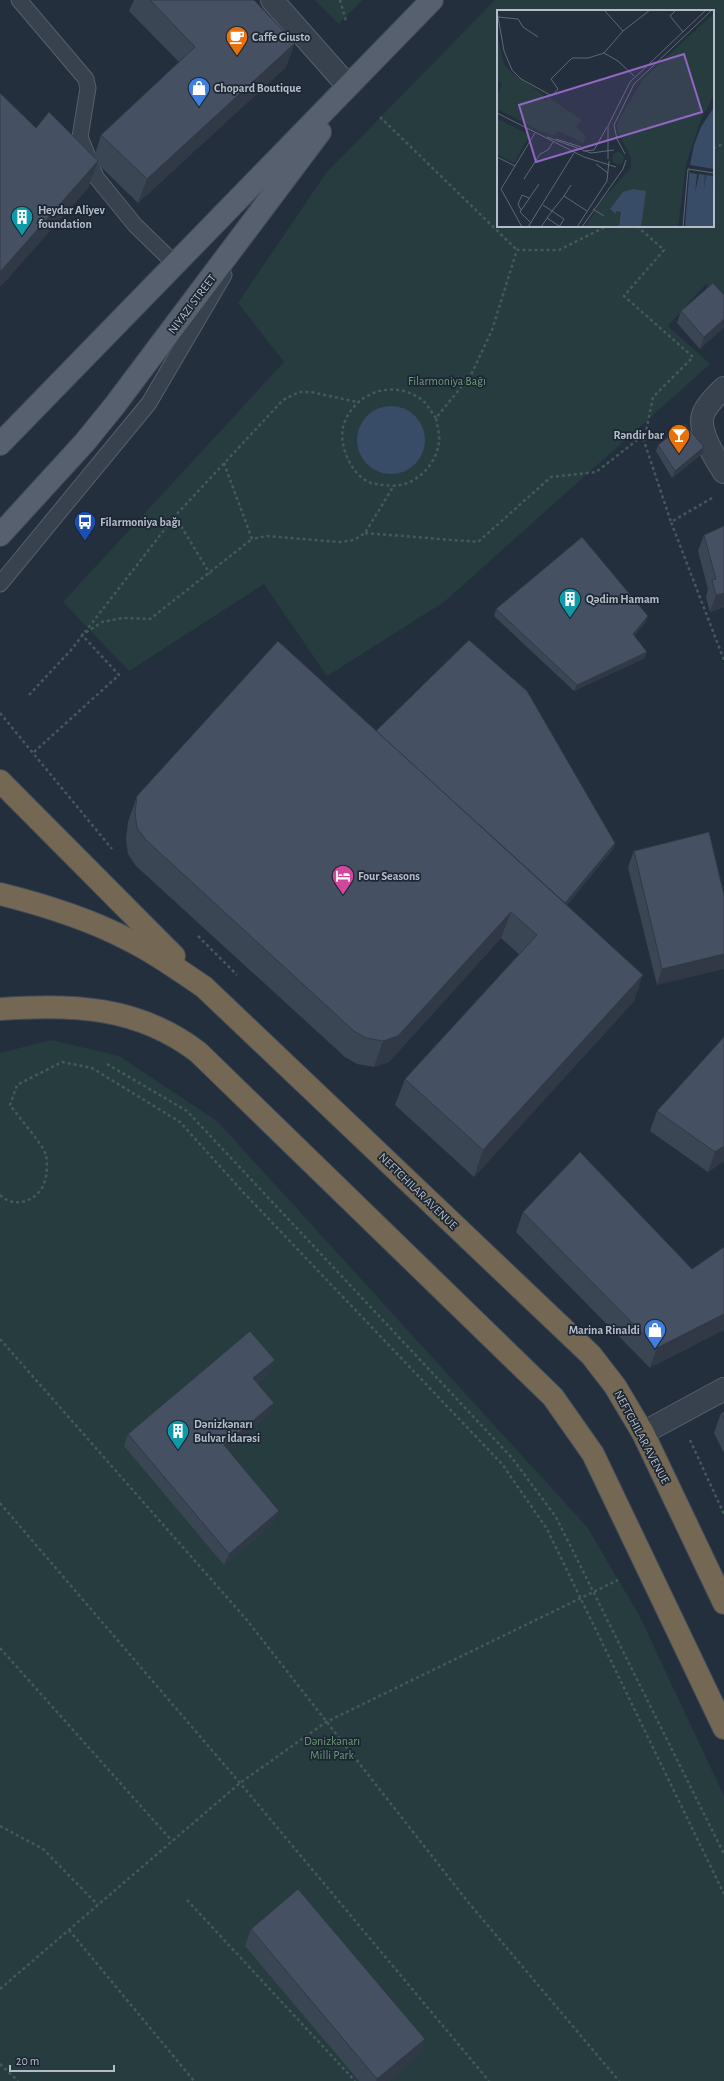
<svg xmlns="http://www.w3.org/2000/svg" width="724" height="2081" font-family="'Alegreya Sans',sans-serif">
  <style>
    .green { fill: #263c3f; fill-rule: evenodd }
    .water { fill: #394c67 }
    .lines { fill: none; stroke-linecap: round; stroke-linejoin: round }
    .lane-casing { stroke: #565f6c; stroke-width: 17 }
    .street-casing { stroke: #565f6c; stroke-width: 24 }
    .primary-casing { stroke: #414a57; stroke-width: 24 }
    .highway-casing { stroke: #434c59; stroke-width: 24 }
    .path { stroke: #44595c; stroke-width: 2.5; stroke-dasharray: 3 3; stroke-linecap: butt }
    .lane { stroke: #38414e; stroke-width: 15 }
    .street { stroke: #38414e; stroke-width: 22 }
    .primary { stroke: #56606e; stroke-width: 22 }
    .highway { stroke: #746855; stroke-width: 22 }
    .wall { fill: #3b4654 }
    .shaded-wall { fill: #303945 }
    .building { fill: #455162; stroke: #303945 }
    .labels { text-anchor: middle; stroke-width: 3.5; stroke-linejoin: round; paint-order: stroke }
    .poi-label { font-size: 12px; font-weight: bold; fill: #b4bcc9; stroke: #1d2633; text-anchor: start }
    .street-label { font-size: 12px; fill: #b4bcc9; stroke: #1d2633 }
    .park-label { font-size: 12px; fill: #6b9a76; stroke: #1d2633 }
    .inset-road { fill: none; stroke: #5e6776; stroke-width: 1 }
    .view { fill: #9266c3; fill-opacity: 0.15; stroke: #9266c3; stroke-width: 2 }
    .inset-edge { fill: none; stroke: #b4bcc9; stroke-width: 2 }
  </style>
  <rect width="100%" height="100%" fill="#242f3e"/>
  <g class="green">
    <path d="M315,0H362L339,24Z"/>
    <path d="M495,0H724V302L706,284L668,326L710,364L444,602L327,676L264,584L129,671L63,602L284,362L238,303L326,173ZM498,11H713V226H498Z"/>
    <path d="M51,1040L119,1056L217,1121L587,1527L639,1615L724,1796V2081H0V1053Z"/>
  </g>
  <circle class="water" cx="391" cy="440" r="34"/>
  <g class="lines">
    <g class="lane-casing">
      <g id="lane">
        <path d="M19,0L86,79L88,88L80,137L96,177L135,225L175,264"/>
        <path d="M0,584L149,403L224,275"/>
      </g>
    </g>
    <g class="street-casing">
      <g id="street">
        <path d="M272,0L348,86"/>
        <path d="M724,388C716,396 709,402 704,412C696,429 715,458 724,472"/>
        <path d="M643,1433L724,1389"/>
      </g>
    </g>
    <g class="primary-casing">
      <g id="primary">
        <path d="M0,444L432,0"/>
        <path d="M0,535L85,442L115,405L320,132"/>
      </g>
    </g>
    <g class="highway-casing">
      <g id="highway">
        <path d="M0,781L174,956"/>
        <path d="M0,894C44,905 89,919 129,940C156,953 180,971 204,987L591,1355L615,1386L643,1433L724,1603"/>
        <path d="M0,1009C72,1004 138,1006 198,1052L553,1397L593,1454L724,1728"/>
      </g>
    </g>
    <g class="path">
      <path d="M340,0L346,21"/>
      <path d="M380,117L517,250"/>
      <path d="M713,148L724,144"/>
      <path d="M637,226L664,250L624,296L693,357L653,397L644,441L671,522"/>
      <path d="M436,418C431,412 427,403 421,399C393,380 358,391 345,421C336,441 350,475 371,483C376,484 381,485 386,485C412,490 436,467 439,442C440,435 437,425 436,418L471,375L492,330L517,250H559L607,226"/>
      <path d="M224,463L252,539L267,536L340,542L354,540L365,533L393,487"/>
      <path d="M712,498L671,522L724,660"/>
      <path d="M175,516L210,574"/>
      <path d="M365,533L478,542L551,477L596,472L645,434"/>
      <path d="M29,695L71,650L175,516L283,400L299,392H311L357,402"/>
      <path d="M0,713L112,849"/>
      <path d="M34,752L119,675L82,635L102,622L123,618L150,619L252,539"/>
      <path d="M198,936L237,975"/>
      <path d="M107,1064L187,1111L512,1458L556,1517L724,1854"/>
      <path d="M0,1195C12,1207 30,1203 40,1191C47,1182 48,1166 46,1155C44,1146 17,1115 10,1105L17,1085L62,1062L92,1068L180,1122L243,1192L502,1464L547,1529L724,1894"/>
      <path d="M0,1339L246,1619L468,1902L619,2081"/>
      <path d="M690,1440L724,1514"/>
      <path d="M0,1503L240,1783L489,2081"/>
      <path d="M0,1648L172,1841"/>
      <path d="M0,1826L43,1849L98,1905"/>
      <path d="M187,1900L355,2081"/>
      <path d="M69,1930L194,2081"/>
      <path d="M0,1989L240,1783L326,1722L618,1580"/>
      <path d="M0,2064L18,2081"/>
    </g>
    <use href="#lane" class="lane"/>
    <use href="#street" class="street"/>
    <use href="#primary" class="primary"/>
    <use href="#highway" class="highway"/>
  </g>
  <g class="wall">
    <path d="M134,0H254L286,67L138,203L97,163L88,188L0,287V93L36,128L94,157L101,135L179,62L129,11Z"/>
    <path d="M724,295V327L700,349L677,323L681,311Z"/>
    <path d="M658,445L702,454L672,478L656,451Z"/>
    <path d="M724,526V607L710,612L706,597L708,589L698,551L704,535Z"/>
    <path d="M496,609L646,622L634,636L645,658L574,691L494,616Z"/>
    <path d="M376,731L615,843L613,849L567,905L634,1001L474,1177L395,1105L405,1079L519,954L501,938L389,1062L374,1067L357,1064L345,1057L136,866L128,854L126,839L128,822L137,796Z"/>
    <path d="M634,851L724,895L657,985L628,867Z"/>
    <path d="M724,1037V1161L708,1172L650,1131L657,1111Z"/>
    <path d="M523,1212L692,1269L650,1368L516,1232Z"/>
    <path d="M275,1360L270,1372L257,1383L274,1403L269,1415L228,1450L275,1522L224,1565L124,1446L128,1434Z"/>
    <path d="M724,1412V1453L714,1433L721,1413Z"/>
    <path d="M251,1929L425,2039L419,2055L389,2081H359L245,1946Z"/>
  </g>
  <g class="shaded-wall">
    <path d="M295,43L286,67L138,203L147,179Z"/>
    <path d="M98,161L88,188L0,287V272Z"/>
    <path d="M724,319V327L700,349L704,337Z"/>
    <path d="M704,447L702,454L672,478L675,471Z"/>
    <path d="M724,593V607L710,612L716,595Z"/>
    <path d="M648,616L646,622L630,640L633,634Z"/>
    <path d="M647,652L645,658L574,691L577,685Z"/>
    <path d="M615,843L613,849L550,925L552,919Z"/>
    <path d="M511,912L501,938L389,1062L374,1067L383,1041Z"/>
    <path d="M724,954V969L657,985L662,969Z"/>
    <path d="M643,975L634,1001L474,1177L483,1150Z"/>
    <path d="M724,1146V1161L708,1172L715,1152Z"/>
    <path d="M724,1314V1330L650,1368L657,1348Z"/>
    <path d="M275,1360L270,1372L248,1390L253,1378Z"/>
    <path d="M274,1403L269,1415L220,1457L224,1445Z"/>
    <path d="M279,1511L275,1522L224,1565L229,1554Z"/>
    <path d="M425,2039L419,2055L389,2081H376L377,2079Z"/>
  </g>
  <g class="building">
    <path d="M150,0H254L295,43L147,179L101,135L195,47Z"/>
    <path d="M0,93L36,128L49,112L98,161L0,272Z"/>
    <path d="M713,283L724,295V319L704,337L681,311Z"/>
    <path d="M685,424L704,447L675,471L658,445Z"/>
    <path d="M724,526V593L716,595L712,580L716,579L704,535Z"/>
    <path d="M582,537L648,616L633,634L647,652L577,685L496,609Z"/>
    <path d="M469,640L527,691L615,843L565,903L376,731Z"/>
    <path d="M278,641L643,975L483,1150L405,1079L537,935L511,912L398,1036L383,1041L366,1038L354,1031L146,840L137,828L135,813L137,796Z"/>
    <path d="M709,832L724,895V954L662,969L634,851Z"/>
    <path d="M724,1037V1146L715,1152L657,1111Z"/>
    <path d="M580,1152L692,1269L724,1247V1314L657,1348L523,1212Z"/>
    <path d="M250,1331L275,1360L253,1378L274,1403L224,1445L279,1511L229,1554L128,1434Z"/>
    <path d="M724,1412V1419L721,1413Z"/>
    <path d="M298,1889L425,2039L377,2079L251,1929Z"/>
  </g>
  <defs>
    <g id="cafe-pin" transform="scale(1.15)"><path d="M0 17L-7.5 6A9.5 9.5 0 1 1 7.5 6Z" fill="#e8710a" stroke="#1d2633"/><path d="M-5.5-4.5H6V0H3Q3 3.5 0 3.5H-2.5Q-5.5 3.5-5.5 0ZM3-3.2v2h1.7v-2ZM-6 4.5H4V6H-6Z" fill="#fff"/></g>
    <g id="shop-pin" transform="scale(1.15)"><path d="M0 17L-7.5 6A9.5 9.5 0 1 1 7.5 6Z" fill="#3f7fe0" stroke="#1d2633"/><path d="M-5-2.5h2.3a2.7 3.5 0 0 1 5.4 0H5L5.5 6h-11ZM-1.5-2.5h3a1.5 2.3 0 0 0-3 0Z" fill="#fff"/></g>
    <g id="building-pin" transform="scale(1.15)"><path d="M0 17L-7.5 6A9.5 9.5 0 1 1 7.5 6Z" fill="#0f9aa8" stroke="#1d2633"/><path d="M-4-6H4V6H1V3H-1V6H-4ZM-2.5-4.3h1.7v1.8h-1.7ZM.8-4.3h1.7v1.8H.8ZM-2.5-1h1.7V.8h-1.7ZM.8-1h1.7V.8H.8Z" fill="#fff"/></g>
    <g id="bar-pin" transform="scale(1.15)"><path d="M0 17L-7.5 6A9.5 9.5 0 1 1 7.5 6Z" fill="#e8710a" stroke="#1d2633"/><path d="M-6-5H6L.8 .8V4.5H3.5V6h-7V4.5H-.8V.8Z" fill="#fff"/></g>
    <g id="bus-pin" transform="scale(1.15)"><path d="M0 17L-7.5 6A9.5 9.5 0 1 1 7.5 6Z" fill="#1a4fb4" stroke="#1d2633"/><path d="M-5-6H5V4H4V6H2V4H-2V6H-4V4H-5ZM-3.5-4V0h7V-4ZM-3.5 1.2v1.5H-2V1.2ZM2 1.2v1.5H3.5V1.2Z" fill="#fff"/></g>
    <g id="hotel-pin" transform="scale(1.15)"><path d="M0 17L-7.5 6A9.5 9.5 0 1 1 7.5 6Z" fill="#d1479c" stroke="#1d2633"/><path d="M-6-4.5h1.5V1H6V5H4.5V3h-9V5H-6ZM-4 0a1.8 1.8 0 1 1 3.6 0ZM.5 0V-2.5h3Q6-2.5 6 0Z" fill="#fff"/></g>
  </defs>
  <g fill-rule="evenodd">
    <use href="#cafe-pin" x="237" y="37"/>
    <use href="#shop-pin" x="199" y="88"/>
    <use href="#building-pin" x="22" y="217"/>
    <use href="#bar-pin" x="679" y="435"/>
    <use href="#bus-pin" x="85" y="522"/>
    <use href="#building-pin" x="570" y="599"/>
    <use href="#hotel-pin" x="343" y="876"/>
    <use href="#shop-pin" x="655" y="1330"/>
    <use href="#building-pin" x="178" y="1431"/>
  </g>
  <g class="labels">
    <g class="poi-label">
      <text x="252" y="41">Caffe Giusto</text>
      <text x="214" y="92">Chopard Boutique</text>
      <text x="38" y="214">Heydar Aliyev<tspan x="38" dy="14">foundation</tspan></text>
      <text x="664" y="439" text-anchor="end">Rəndir bar</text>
      <text x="100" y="526">Filarmoniya bağı</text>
      <text x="586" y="603">Qədim Hamam</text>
      <text x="358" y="880">Four Seasons</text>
      <text x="640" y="1334" text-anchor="end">Marina Rinaldi</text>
      <text x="194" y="1428">Dənizkənarı<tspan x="194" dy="14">Bulvar İdarəsi</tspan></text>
    </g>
    <g class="street-label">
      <text transform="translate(192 304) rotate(-53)" y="4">NIYAZI STREET</text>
      <text transform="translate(418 1191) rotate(44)" y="4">NEFTCHILAR AVENUE</text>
      <text transform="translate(642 1437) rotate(62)" y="4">NEFTCHILAR AVENUE</text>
    </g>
    <g class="park-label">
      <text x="447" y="385">Filarmoniya Bağı</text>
      <text x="332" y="1745">Dənizkənarı<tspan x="332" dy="14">Milli Park</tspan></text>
    </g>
  </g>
  <g transform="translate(497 10)">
    <rect width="217" height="217" fill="#242f3e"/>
    <path d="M217,3V85L204,109L189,154L181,217H88L105,190L134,158V147L121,123L120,117L123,108L146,69ZM0,22L7,54L16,64L47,85L45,89L49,91L51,87L85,110L79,117L89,126L86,133L61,121L57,126L45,122L0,99V85L5,74L0,70ZM1,109L33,125L17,153L0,144ZM115 148a6 6 0 1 1 12 0a6 6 0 1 1-12 0Z" fill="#263c3f"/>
    <path d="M217,97V217H188L193,155L197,135L204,117ZM136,179L149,181L144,217H122L124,202L119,201V204L113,199L126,182Z" fill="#394c67"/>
    <path d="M193,155L217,159L215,181L216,166L209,165L207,179L208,165L202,164L198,183L200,164L193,163Z" fill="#242f3e"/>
    <path class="inset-road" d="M107,0L126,21M179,0L173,6L186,22M0,1L7,41L15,60L24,69L55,86L61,79L54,69L75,48H91L107,43L126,21L153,0M1,7L21,9L26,17L41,27M107,43L121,51L137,66M0,103L87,147L119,157M50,127L94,143L117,140M59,129L84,137M86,141L97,140L110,117M128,144L120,129L117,115L137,74L215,0M0,147L18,156M111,149V116L133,72L209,0M99,154L111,163M27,169L43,144L51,140L56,132M67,186L74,175M46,195L55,201L67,186L90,201M96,199L107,206M24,200L21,194L25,185L32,188M50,208L62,216M34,213L23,202L42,174M25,217L4,179L38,123M31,217L77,143M44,217L55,201L67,209L62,217M80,217L110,171L112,151M85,217L126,159L129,150M186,217L191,159L217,163"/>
    <path class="view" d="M187,44L205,102L39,152L22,95Z"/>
    <rect width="217" height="217" class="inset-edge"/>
  </g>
  <path d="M10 2065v6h104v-6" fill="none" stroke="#b4bcc9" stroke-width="2"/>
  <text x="16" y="2065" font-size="12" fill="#b4bcc9" stroke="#1d2633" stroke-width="3" paint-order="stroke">20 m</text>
</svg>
